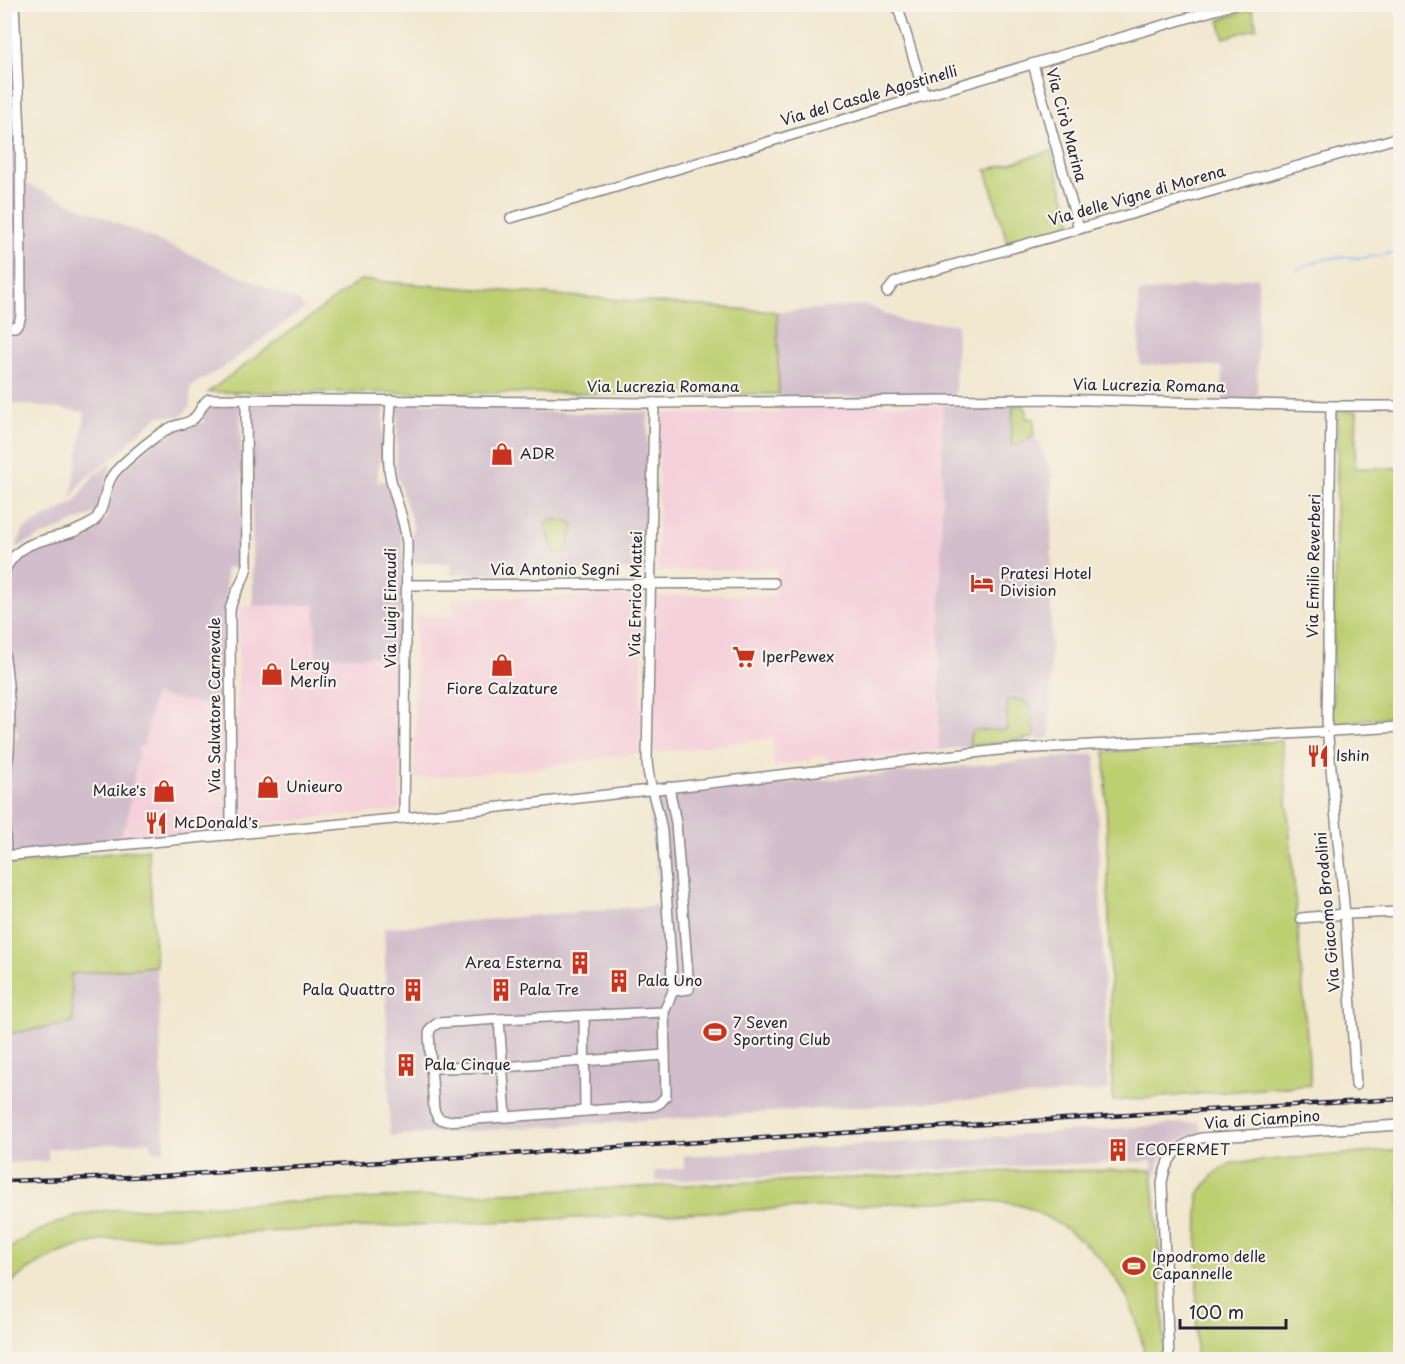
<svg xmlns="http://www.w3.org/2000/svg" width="1405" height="1364" font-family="'Playpen Sans',sans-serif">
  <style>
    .built { fill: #f5cfda }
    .industrial { fill: #d1bdcb }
    .green { fill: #becf72; stroke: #707856; stroke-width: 1.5 }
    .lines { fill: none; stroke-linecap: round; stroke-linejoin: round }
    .stream { stroke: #8ab9f5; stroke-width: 2 }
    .minor-casing { stroke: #8a8485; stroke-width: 12 }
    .minor { stroke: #fff; stroke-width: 9 }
    .rail-casing { stroke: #22223b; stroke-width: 4.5 }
    .rail { stroke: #f7f3e8; stroke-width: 2; stroke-dasharray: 7; stroke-linecap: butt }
    .labels { text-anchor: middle; stroke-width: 4.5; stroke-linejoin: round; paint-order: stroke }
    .street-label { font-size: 15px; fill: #22223b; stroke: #f7f3e8 }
    .poi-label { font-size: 15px; fill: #22223b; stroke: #f7f3e8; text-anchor: start }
  </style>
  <rect width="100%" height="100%" fill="#f7f3e8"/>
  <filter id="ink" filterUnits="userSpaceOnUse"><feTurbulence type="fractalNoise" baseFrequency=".0167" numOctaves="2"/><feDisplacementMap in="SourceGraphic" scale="12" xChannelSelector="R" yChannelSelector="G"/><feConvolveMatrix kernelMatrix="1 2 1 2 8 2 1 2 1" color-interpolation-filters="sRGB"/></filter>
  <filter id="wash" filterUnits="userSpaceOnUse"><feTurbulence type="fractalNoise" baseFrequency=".008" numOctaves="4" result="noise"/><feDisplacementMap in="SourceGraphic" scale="24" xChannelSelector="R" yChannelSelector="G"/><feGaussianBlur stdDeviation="1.35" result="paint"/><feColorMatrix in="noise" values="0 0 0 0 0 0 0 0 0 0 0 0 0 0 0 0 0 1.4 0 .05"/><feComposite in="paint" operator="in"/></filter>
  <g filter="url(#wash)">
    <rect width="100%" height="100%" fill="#f2e7cf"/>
    <g class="built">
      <path d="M842,403L943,405L939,750L830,763L825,756L812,757L810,761L773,766V738L653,753L655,596L714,595L775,596L777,568L657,571L660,413H780V405Z"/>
      <path d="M643,595L640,753L527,769L415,779V615L452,616L453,598Z"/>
      <path d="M315,604L316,656L403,657L400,810L235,826L239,606Z"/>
      <path d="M154,695L228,709V832L115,843L127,822L139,746H144Z"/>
    </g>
    <g class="industrial">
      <path d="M18,136L24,183L298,301L305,308L221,369L190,386V406L180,417L159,416L137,434L117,455L84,479L71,499L85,412L5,402L4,144Z"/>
      <path d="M1258,277L1257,400H1223L1222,367L1192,364L1140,365L1138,293Z"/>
      <path d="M866,305L905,322L957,324L955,396L779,397L777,312Z"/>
      <path d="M240,402L242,489L241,569L226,567L225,708L154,695L144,746H139L127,822L115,843L10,853L9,774L12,744L19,735L13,725L12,668L5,634L4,587L13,569L27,548L59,541L106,520L118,475L169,430L203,423L207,405Z"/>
      <path d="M251,402L385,406L377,482L386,481L400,526L403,555V657L316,656L315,605L253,606Z"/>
      <path d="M475,402L476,407L533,408V412L593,413L648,412L646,495V570H590L451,575L452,563H411L413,524L396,473L398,404Z"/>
      <path d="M943,405H1012L1041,447L1052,475L1050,738L939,750Z"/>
      <path d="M113,461L95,513L16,547L24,529L75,502L93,476Z"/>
      <path d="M1095,754L1108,1091L390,1136L384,928L661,905L648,799L696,792Z"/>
      <path d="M156,966L159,1009L165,1150L154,1152L150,1141L48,1149V1161L5,1163V1034L73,1023L71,974Z"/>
      <path d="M1199,1122L1201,1133L1185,1137L1170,1147L1160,1161L1156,1176H1153L1152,1161L656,1181L655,1171L684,1168V1156L1066,1132Z"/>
    </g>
    <g class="green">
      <path d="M1252,9L1257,28L1224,38L1219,20Z"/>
      <path d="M1051,151L1073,226L1008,245L986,170Z"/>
      <path d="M360,280L777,312L779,394L208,392Z"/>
      <path d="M1013,405H1023L1027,411L1026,418L1034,419V434L1019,445H1011Z"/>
      <path d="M1357,411L1355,468H1400V715L1332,724L1338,412Z"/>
      <path d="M551,520L569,521L574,526L566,551L563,553H556L553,549L546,526L547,523Z"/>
      <path d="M1007,700H1023L1031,708L1032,726L1036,733L1031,738L970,746V737L972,732L976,730H1007Z"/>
      <path d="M1282,741L1311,1085L1113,1101L1105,752Z"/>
      <path d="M148,849L156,966L71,974L73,1023L5,1034V865Z"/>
      <path d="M1400,1150V1359H1196L1198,1195L1213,1175L1231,1163Z"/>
      <path d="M1152,1170L1160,1258L1165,1359H1145C1137,1302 1112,1260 1063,1227C1049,1218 1034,1209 1018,1205C997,1200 975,1201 953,1201L111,1239C71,1245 35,1261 5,1288L4,1252L6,1251C36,1229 71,1215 108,1210L1008,1171Z"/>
    </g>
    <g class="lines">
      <path class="stream" d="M1296,270C1311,262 1330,257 1347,257C1352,257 1357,258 1362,258C1375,257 1388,254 1400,251"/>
    </g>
  </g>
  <g filter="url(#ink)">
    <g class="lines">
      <g class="minor-casing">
        <g id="minor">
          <path d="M897,4L925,96"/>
          <path d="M1033,64L1079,229"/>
          <path d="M511,218L1235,4"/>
          <path d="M887,292L894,283L904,279L1400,137"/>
          <path d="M4,327H15L19,322L21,316L20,133L14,4"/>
          <path d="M391,400C390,423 386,452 390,475C394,498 405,519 407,543L404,818"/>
          <path d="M654,403L647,760C648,785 659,808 662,832L673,991L664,1012L666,1096L660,1103L654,1106L506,1117L499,1019L664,1012"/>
          <path d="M4,571C21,539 42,542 73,532C79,529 87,526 93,522C106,510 103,490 112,476C118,466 157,434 168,429C176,424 186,425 193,419C201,413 201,403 209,399L654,403L1049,399L1331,406H1400"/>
          <path d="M407,585L774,583"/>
          <path d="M4,652C9,684 11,718 9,751C8,762 5,773 4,784"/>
          <path d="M1327,727L1331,406"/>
          <path d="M1332,731L1400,727"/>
          <path d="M1328,737L1345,914L1356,1085"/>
          <path d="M669,787L676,823L689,989L673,991"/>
          <path d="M4,795L6,856"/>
          <path d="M231,835L230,611C232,594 245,582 247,566L246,399"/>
          <path d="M4,856L404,818L999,750L1322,732"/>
          <path d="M1301,918L1345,914L1400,912"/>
          <path d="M584,1015L585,1111"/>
          <path d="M499,1019L438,1023L431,1028L429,1034L434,1110L438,1118L446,1121L506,1117"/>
          <path d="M431,1068L502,1067L665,1055"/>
          <path d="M1169,1360L1162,1183C1165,1160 1178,1144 1201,1138L1400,1125"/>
        </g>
      </g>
      <use href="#minor" class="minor"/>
      <g class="rail-casing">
        <path id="rail" d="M4,1181L160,1176L1190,1111L1400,1099"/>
      </g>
      <use href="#rail" class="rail"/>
    </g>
  </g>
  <defs>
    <g id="shop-bare" transform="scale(1.8)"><path d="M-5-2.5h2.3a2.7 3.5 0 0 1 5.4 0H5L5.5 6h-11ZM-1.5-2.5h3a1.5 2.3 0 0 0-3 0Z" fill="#c8321e" stroke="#f7f3e8" stroke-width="2.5" paint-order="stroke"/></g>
    <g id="hotel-bare" transform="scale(1.8)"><path d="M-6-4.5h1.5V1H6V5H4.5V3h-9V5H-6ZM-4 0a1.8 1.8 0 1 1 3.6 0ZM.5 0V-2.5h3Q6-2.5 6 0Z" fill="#c8321e" stroke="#f7f3e8" stroke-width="2.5" paint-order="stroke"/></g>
    <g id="supermarket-bare" transform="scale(1.8)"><path d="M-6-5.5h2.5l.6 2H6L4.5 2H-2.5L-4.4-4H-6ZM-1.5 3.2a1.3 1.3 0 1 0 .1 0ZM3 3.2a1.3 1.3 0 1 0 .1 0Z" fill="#c8321e" stroke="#f7f3e8" stroke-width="2.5" paint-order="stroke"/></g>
    <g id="restaurant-bare" transform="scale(1.8)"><path d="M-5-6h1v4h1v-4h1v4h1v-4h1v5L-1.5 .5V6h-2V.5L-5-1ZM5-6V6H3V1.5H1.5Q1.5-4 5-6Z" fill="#c8321e" stroke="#f7f3e8" stroke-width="2.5" paint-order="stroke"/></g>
    <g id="building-bare" transform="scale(1.8)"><path d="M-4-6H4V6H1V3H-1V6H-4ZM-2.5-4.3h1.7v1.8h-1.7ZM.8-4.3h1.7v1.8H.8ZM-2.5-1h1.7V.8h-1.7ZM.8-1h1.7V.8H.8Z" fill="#c8321e" stroke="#f7f3e8" stroke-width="2.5" paint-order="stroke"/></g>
    <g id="stadium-bare" transform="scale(1.8)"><path d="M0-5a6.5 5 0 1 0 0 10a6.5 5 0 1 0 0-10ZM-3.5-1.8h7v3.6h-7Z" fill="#c8321e" stroke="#f7f3e8" stroke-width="2.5" paint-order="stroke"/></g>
  </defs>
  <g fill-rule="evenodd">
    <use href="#shop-bare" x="502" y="454"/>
    <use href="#hotel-bare" x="982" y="583"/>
    <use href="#supermarket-bare" x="744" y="657"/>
    <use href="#shop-bare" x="502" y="665"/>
    <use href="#shop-bare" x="272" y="674"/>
    <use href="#restaurant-bare" x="1318" y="756"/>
    <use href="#shop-bare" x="268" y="787"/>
    <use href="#shop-bare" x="164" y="791"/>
    <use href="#restaurant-bare" x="156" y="823"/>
    <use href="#building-bare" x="580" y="963"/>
    <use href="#building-bare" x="619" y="981"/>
    <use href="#building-bare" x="413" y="990"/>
    <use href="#building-bare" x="501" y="990"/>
    <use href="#stadium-bare" x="715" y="1032"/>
    <use href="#building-bare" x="406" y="1065"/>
    <use href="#building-bare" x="1118" y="1150"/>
    <use href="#stadium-bare" x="1134" y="1266"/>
  </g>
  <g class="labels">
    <g class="street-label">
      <text transform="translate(869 96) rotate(-16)" y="5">Via del Casale Agostinelli</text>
      <text transform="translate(1066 125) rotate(75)" y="5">Via Cirò Marina</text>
      <text transform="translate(1137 196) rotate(-16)" y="5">Via delle Vigne di Morena</text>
      <text transform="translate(1149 386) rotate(1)" y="5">Via Lucrezia Romana</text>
      <text x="663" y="392">Via Lucrezia Romana</text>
      <text transform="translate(1314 566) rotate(-89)" y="5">Via Emilio Reverberi</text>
      <text x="555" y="575">Via Antonio Segni</text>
      <text transform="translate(636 594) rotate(-89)" y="5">Via Enrico Mattei</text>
      <text transform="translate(391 608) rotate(-90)" y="5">Via Luigi Einaudi</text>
      <text transform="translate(215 705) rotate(-90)" y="5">Via Salvatore Carnevale</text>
      <text transform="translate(1328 912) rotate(-95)" y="5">Via Giacomo Brodolini</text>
      <text transform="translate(1262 1120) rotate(-4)" y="5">Via di Ciampino</text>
    </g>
    <g class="poi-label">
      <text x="520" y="459">ADR</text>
      <text x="1000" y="579">Pratesi Hotel<tspan x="1000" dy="17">Division</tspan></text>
      <text x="762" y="662">IperPewex</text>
      <text x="290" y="670">Leroy<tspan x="290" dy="17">Merlin</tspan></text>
      <text x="502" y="694" text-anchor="middle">Fiore Calzature</text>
      <text x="1336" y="761">Ishin</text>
      <text x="286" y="792">Unieuro</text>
      <text x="146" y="796" text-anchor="end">Maike's</text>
      <text x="174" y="828">McDonald's</text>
      <text x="562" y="968" text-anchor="end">Area Esterna</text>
      <text x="637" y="986">Pala Uno</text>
      <text x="395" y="995" text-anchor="end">Pala Quattro</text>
      <text x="519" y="995">Pala Tre</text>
      <text x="733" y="1028">7 Seven<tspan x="733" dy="17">Sporting Club</tspan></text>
      <text x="424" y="1070">Pala Cinque</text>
      <text x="1136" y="1155">ECOFERMET</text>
      <text x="1152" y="1262">Ippodromo delle<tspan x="1152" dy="17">Capannelle</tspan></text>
    </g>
  </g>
  <rect width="1405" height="1364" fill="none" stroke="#f7f3e8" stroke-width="24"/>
  <path d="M1180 1319v9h106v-9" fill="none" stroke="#22223b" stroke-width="3"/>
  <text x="1189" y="1319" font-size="18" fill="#22223b" stroke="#f7f3e8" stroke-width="4.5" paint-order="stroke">100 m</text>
</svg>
